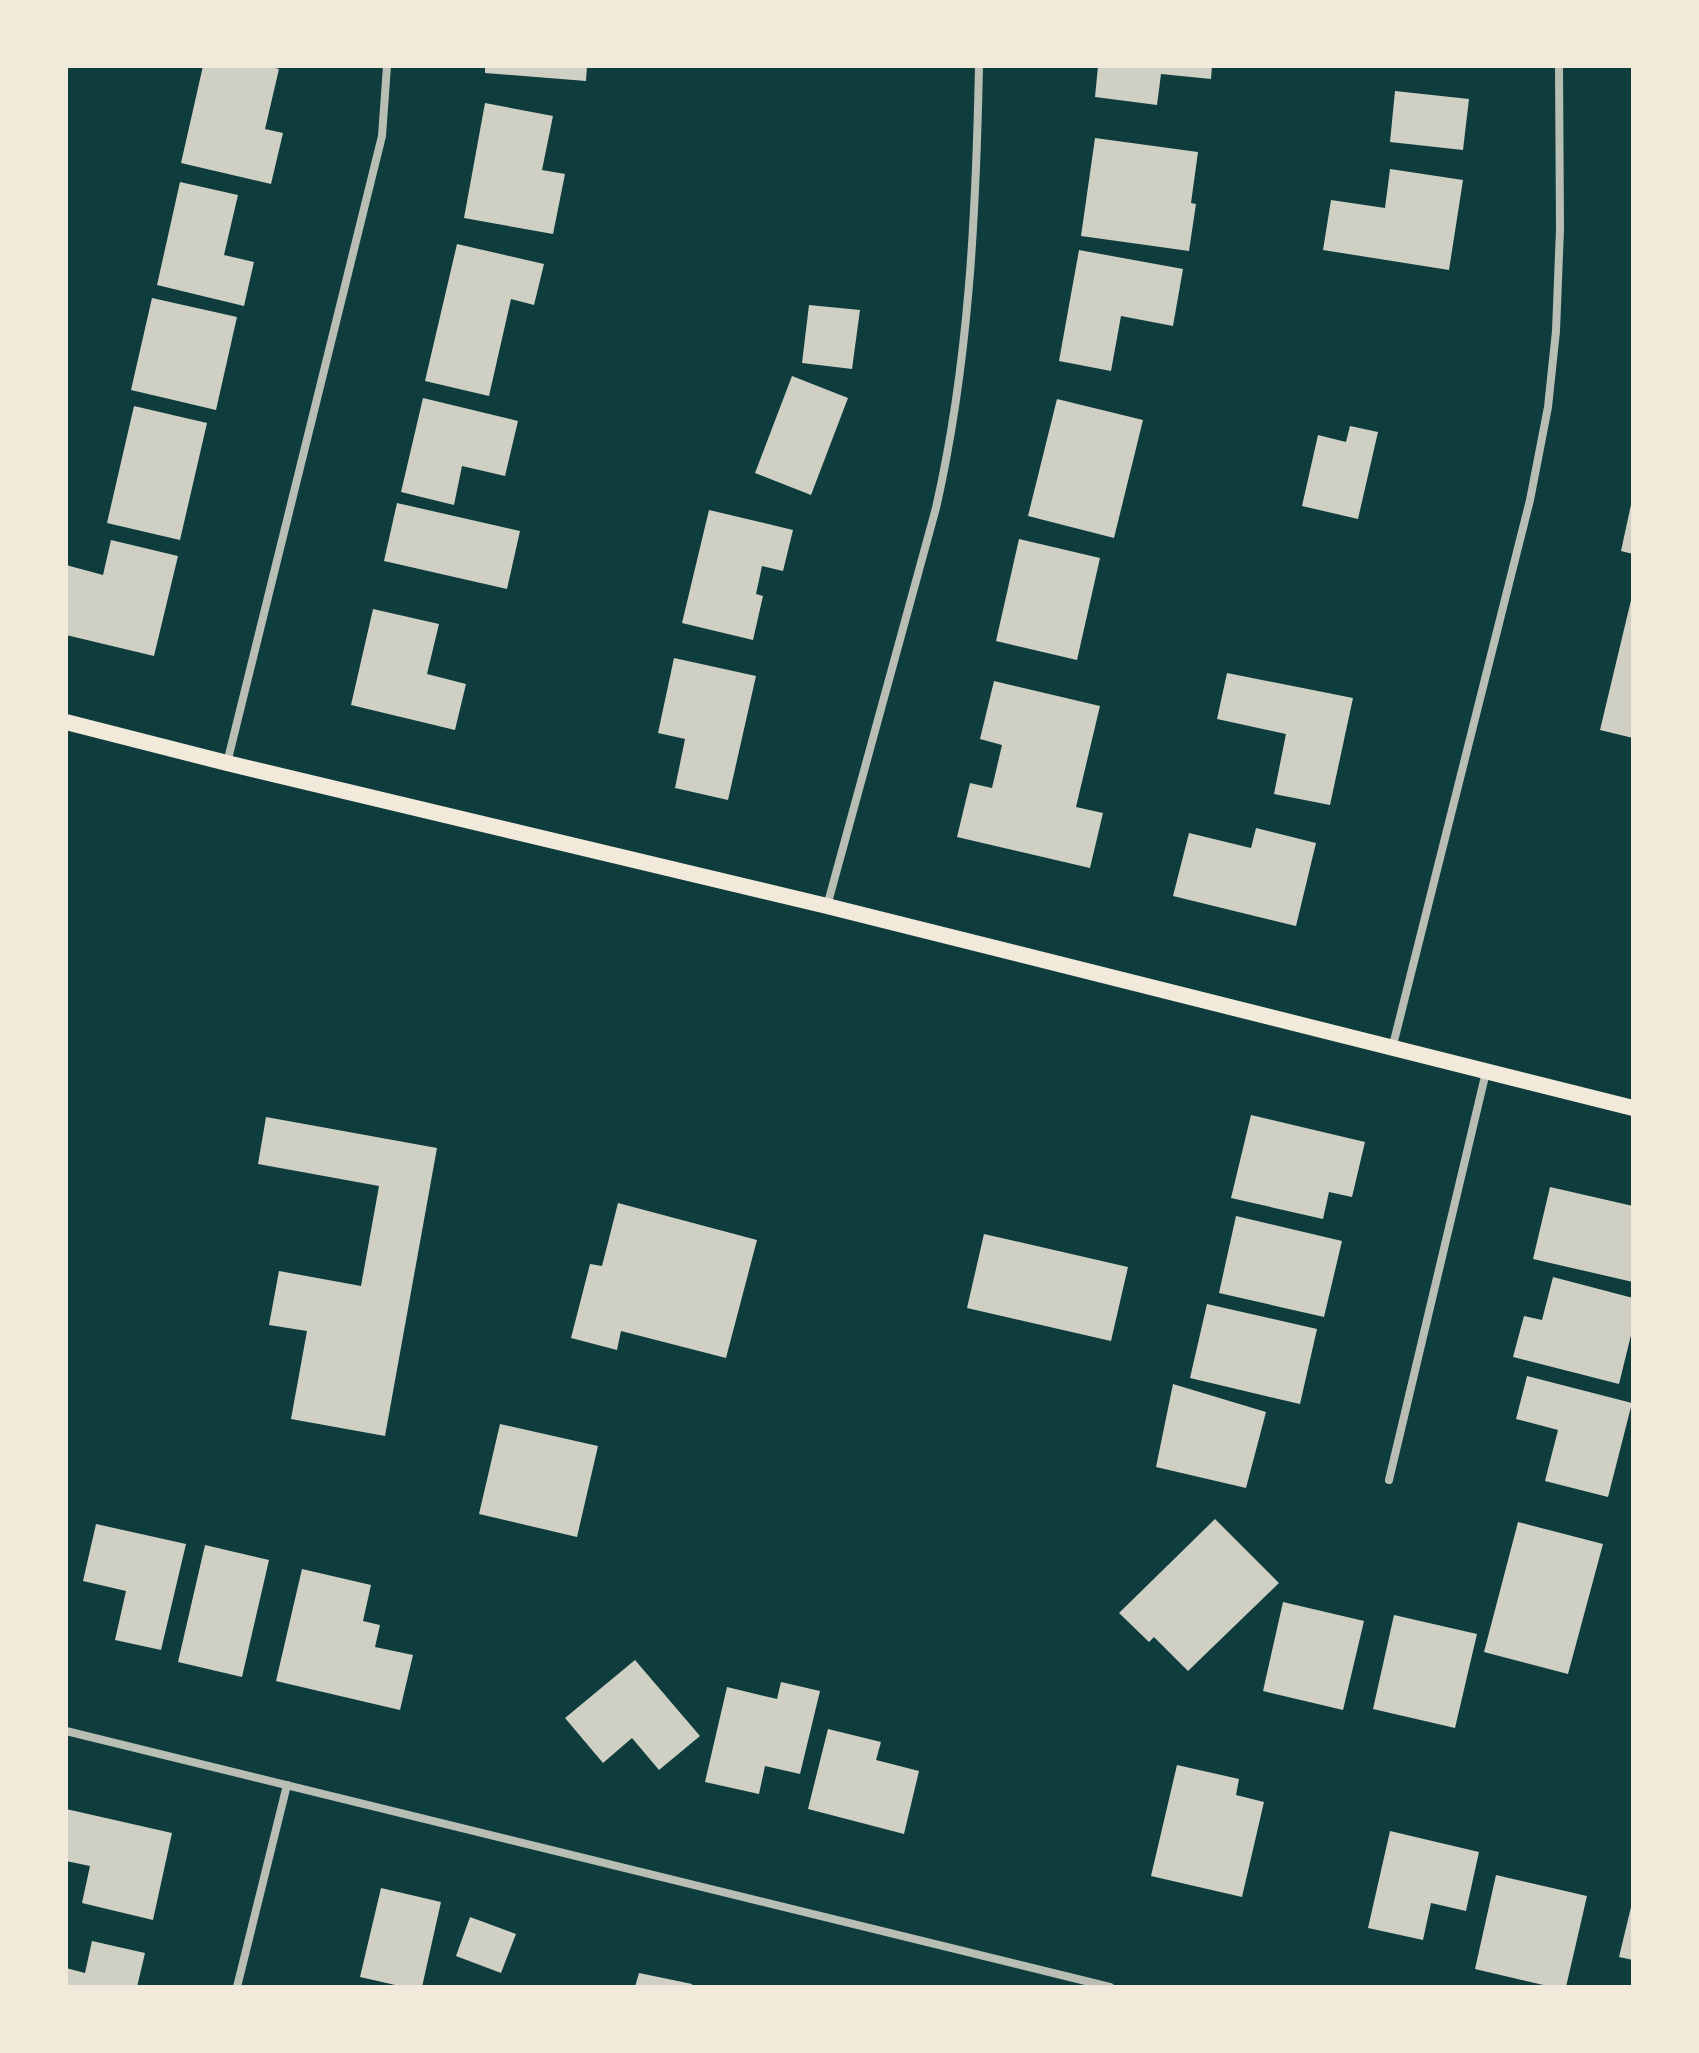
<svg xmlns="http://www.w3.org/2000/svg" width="1699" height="2053" font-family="Bitter,serif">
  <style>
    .building { fill: #cfcfc3 }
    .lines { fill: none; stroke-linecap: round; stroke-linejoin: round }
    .minor { stroke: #b8beb3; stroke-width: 8 }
    .secondary { stroke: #f1e9da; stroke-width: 16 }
  </style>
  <rect width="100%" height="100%" fill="#0f3d3e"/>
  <g class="building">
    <path d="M203,66H267L279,69L265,129L283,133L271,184L181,163Z"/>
    <path d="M485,66H587L586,81L485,73Z"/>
    <path d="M1098,66H1212L1211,79L1161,74L1157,105L1095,97Z"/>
    <path d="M1395,91L1469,99L1463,150L1390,142Z"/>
    <path d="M485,103L553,116L542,170L565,174L553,234L464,218Z"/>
    <path d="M1095,138L1198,152L1191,203L1196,204L1189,251L1081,236Z"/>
    <path d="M1390,169L1463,180L1449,270L1323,250L1331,200L1385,208Z"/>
    <path d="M180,182L238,195L224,255L254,262L244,306L157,285Z"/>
    <path d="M457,244L544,264L534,305L511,299L489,396L425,381Z"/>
    <path d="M1079,250L1183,269L1173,326L1121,316L1111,371L1059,361Z"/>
    <path d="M152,298L237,317L216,410L131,390Z"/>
    <path d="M809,305L860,310L852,369L802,363Z"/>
    <path d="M792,376L848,398L811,495L755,473Z"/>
    <path d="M423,398L518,421L505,476L462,466L454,505L401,492Z"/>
    <path d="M1057,399L1143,420L1114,538L1028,516Z"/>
    <path d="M134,406L207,423L180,540L107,523Z"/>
    <path d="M1350,426L1378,432L1358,519L1302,506L1318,435L1346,442Z"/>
    <path d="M1632,500H1633V554L1621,551Z"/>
    <path d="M397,503L520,531L507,589L384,561Z"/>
    <path d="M709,510L793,530L783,571L762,566L756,594L763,596L753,640L682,623Z"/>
    <path d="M1019,539L1100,558L1077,660L996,641Z"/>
    <path d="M111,540L178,556L154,656L66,635V565L103,575Z"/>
    <path d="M1632,596H1633V738L1600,730Z"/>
    <path d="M373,609L439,624L427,674L466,684L455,730L351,705Z"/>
    <path d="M674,658L756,676L728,800L675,788L685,739L658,733Z"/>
    <path d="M1227,673L1353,698L1330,805L1274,794L1286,734L1217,719Z"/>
    <path d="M994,681L1100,706L1076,807L1103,813L1090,868L957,837L970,783L992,788L1002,745L980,739Z"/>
    <path d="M1256,828L1316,843L1296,926L1173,896L1189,833L1251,848Z"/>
    <path d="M1251,1115L1365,1142L1352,1197L1329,1192L1323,1219L1231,1198Z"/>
    <path d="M266,1117L437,1148L385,1436L291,1419L307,1331L269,1325L279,1271L361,1286L379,1186L258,1164Z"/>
    <path d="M1550,1187L1633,1206V1282L1533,1259Z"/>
    <path d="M618,1203L757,1240L726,1358L621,1331L617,1350L571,1338L590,1264L602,1266Z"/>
    <path d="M1236,1216L1342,1241L1324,1317L1219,1293Z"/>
    <path d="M984,1234L1128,1267L1111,1341L967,1308Z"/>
    <path d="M1553,1277L1633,1298V1327L1619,1384L1513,1357L1524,1316L1542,1320Z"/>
    <path d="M1207,1304L1317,1329L1300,1404L1190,1378Z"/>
    <path d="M1527,1376L1632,1403L1608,1497L1545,1481L1558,1430L1516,1419Z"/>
    <path d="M1173,1384L1266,1412L1246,1488L1156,1467Z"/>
    <path d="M500,1424L598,1446L577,1537L479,1514Z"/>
    <path d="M1215,1519L1279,1583L1188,1671L1154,1637L1149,1642L1119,1613Z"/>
    <path d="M1518,1522L1603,1544L1568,1674L1484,1652Z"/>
    <path d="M96,1524L186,1544L161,1650L115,1640L126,1591L83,1581Z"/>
    <path d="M205,1545L269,1560L242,1677L178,1662Z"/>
    <path d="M302,1569L371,1585L363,1621L380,1625L375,1647L413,1655L400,1710L276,1681Z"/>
    <path d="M1283,1602L1364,1621L1343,1710L1263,1691Z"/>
    <path d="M1394,1615L1477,1634L1455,1728L1373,1709Z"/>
    <path d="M635,1660L700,1736L659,1770L632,1738L603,1763L565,1718Z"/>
    <path d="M781,1682L820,1691L800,1774L765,1766L759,1794L705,1782L727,1687L777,1699Z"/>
    <path d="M828,1729L881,1742L876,1760L919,1771L904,1834L808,1809Z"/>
    <path d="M1177,1765L1239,1779L1236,1795L1264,1802L1242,1897L1151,1876Z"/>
    <path d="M66,1809L172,1833L153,1920L82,1903L90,1866L66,1861Z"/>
    <path d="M1390,1831L1479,1852L1466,1911L1431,1903L1423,1940L1368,1928Z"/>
    <path d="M1496,1875L1587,1896L1566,1987H1552L1475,1969Z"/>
    <path d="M381,1888L441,1902L422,1987H404L360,1977Z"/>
    <path d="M1632,1903H1633V1960L1619,1957Z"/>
    <path d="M470,1917L516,1934L501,1973L456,1956Z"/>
    <path d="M92,1941L145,1953L137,1987H66V1968L85,1973Z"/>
    <path d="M639,1973L692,1984L691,1987H635Z"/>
  </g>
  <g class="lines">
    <g class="minor">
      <path d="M227,763L382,136L387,66"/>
      <path d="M827,906L936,508C969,363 976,214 979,66"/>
      <path d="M1392,1049L1530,500L1548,407L1556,331L1560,229L1559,66"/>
      <path d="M1389,1480L1486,1072"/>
      <path d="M66,1731L1110,1987"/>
      <path d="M237,1987L287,1785"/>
    </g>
    <path class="secondary" d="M66,722L227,763L827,906L1633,1108"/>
  </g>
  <rect width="1699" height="2053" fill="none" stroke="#f1e9da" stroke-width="136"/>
</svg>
